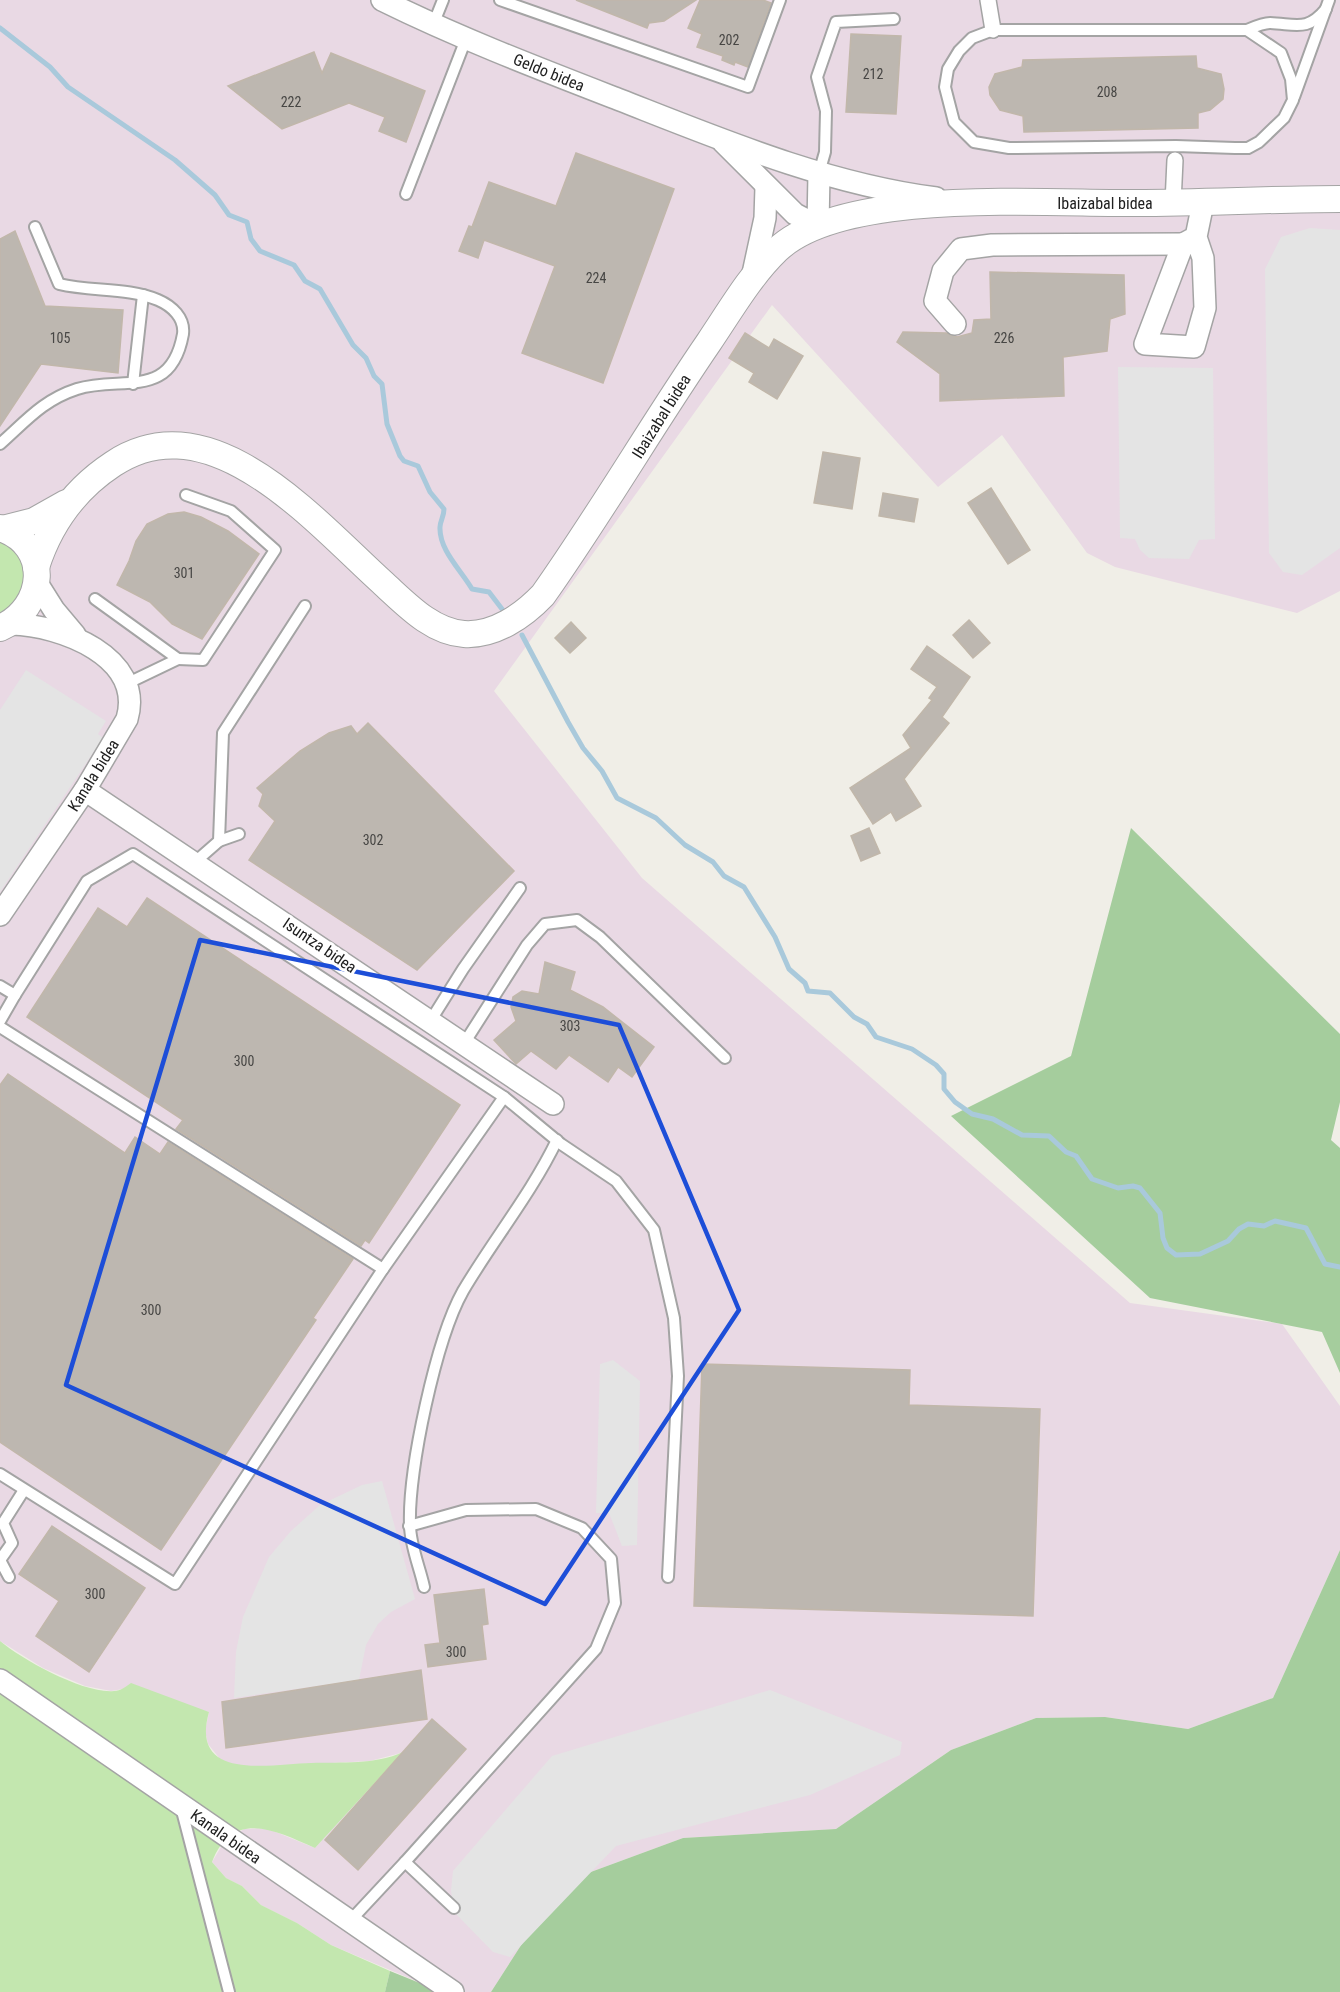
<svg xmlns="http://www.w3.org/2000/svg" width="1340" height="1992" font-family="'Roboto Condensed',sans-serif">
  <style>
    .industrial { fill: #e9d9e4 }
    .grass { fill: #c3e7af }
    .forest { fill: #a5cd9d }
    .parking { fill: #e4e4e4 }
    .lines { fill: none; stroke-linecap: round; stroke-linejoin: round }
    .stream { stroke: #a9c9db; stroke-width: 5 }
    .building { fill: #bdb7b0; stroke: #c1b7aa; stroke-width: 1.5 }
    .service-casing { stroke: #a4a4a4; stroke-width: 14 }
    .pedestrian-casing { stroke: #a4a4a4; stroke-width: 18 }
    .minor-casing { stroke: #a4a4a4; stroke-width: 24 }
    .tertiary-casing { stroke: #a4a4a4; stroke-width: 28 }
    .service { stroke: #fff; stroke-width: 10 }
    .pedestrian { stroke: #fff; stroke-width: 15 }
    .minor { stroke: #fff; stroke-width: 21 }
    .tertiary { stroke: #fff; stroke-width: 26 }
    .marked { fill: none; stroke: #1d4ed8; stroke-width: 4.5; stroke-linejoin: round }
    .labels { text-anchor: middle; stroke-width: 6; stroke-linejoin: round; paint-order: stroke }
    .number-label { font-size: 14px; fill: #474644 }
    .street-label { font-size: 16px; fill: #202020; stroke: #fff }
  </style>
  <rect width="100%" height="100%" fill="#f0eee7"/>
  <path class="industrial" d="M0,0H1340V591L1297,613L1115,567L1087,553L1002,435L938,487L772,305L494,691L642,878L1130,1303L1282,1324L1340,1406V1550L1273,1698L1188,1729L1105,1717L1036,1718L951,1750L836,1829L683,1838L561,1883L491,1992H442L331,1945L297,1923L261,1905L242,1886L226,1878L212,1862L224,1842L244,1829L266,1828L315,1848L401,1753L370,1761L256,1767L233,1765L220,1759L208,1744L205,1731L209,1712L123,1689L111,1691L85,1686L43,1668L0,1641Z"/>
  <g class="grass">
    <path d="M0,540C33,560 35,595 0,614Z"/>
    <path d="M0,1641C23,1660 84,1694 114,1691C121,1691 125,1687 131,1683L209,1712C189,1782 271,1764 311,1763C342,1762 375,1765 403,1752L315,1848C276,1831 233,1808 212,1862L226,1878L242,1886L261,1905L297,1923L331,1945L390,1971L385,1992H0Z"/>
  </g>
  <g class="forest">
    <path d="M1131,828L1340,1034V1102L1331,1140L1340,1148V1373L1322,1332L1150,1298L951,1116L1071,1056Z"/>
    <path d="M1340,1550V1992H491L561,1883L683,1838L836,1829L951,1750L1036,1718L1105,1717L1188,1729L1273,1698Z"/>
    <path d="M390,1971L442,1992H385Z"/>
  </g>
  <g class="parking">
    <path d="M1310,228L1340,230V548L1302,575L1283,572L1269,553L1265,269L1281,237Z"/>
    <path d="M1118,367L1213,368L1215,539L1199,540L1189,559L1149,558L1140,550L1135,539L1120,538Z"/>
    <path d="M26,670L106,721L98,734L103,738L0,892V710Z"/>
    <path d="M613,1360L640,1381L637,1545L622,1546L609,1513H596L600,1364Z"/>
    <path d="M382,1481L415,1599L391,1612L378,1624L366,1645L359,1680L234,1698L236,1652L243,1617L269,1557L291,1531L320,1505L362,1485Z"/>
    <path d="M770,1690L902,1742L900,1755L810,1795L616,1846L510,1957L493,1952L455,1913L451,1891L453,1871L552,1756Z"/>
  </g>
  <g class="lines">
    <g class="stream">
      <path d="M0,28L50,67L68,87L175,160L215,195L229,215L247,222L251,239L260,251L294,265L305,281L320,289L353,345L366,358L374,376L382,384L387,424L400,456L404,461L418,466L430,492L444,509C444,517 440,521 440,527C439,550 461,570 472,589L489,592L502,609"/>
      <path d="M522,635L568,722L583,748L602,771L617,798L656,818L685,845L713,862L724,876L744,887L775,937L789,969L805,983L808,991L830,993L854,1017L867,1024L876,1037L912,1049L936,1065L944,1074V1089L955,1102L972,1114L993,1119L1022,1135L1049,1136L1066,1152L1076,1156L1092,1179L1118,1188L1133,1186L1140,1188L1160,1213L1163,1238L1167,1248L1176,1255L1200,1254L1228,1241L1239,1229L1248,1224L1264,1226L1275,1221L1306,1228L1325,1264L1340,1267"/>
    </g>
  </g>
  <g class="building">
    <path d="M576,0H696L664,21L649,23L647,28Z"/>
    <path d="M700,0H763L771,3L748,67L735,62L734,65L722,60L723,56L697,47L702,34L688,28Z"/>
    <path d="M851,34L901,36L896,114L846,112Z"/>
    <path d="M314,52L322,73L331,53L425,91L406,142L379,131L385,117L349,103L282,129L228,86Z"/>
    <path d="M1196,56L1197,68L1221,74L1224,89L1223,99L1210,110L1198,113V128L1024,132L1023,116L1000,110L990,95L989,87L995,74L1022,67L1023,60Z"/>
    <path d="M576,153L674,189L603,383L522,353L555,266L484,240L478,258L459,251L469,226L472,227L489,182L556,206Z"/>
    <path d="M15,231L45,306L123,310L118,373L41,364L0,426V239Z"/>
    <path d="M990,272L1124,275L1125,314L1110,319L1107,351L1063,357L1064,396L940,401V374L897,342L903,332L946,333L957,337L972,333L974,320L991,319Z"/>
    <path d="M745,333L769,348L774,339L803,356L777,399L749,382L754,373L729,358Z"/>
    <path d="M823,452L860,458L852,509L814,503Z"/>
    <path d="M991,488L1030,550L1008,564L968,503Z"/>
    <path d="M883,493L918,499L914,522L879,516Z"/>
    <path d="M184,512L201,517L228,531L259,554L202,639L172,624L150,602L117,585L129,561L136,541L147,524L168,514Z"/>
    <path d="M969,620L990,643L973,658L953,635Z"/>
    <path d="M571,622L586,638L570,653L555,638Z"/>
    <path d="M927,646L970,677L942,717L949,723L904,779L921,806L896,821L891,812L873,824L850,788L911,748L903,735L932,700L929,698L937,687L911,669Z"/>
    <path d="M368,723L514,871L417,970L249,860L275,821L259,806L263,794L257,788L300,751L329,733L351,726L357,734Z"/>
    <path d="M869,828L880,853L861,861L851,836Z"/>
    <path d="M147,898L460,1105L369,1243L365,1240L361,1246L176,1129L183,1120L27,1017L98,908L127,927Z"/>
    <path d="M545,962L575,972L570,990L603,1007L654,1047L632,1077L618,1067L608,1082L569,1055L556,1069L531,1051L516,1064L494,1040L516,1021L511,1007L513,997L522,991L539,994Z"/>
    <path d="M8,1074L125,1153L135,1137L160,1154L168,1142L353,1259L313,1318L316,1320L161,1550L0,1442V1085Z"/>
    <path d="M702,1364L910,1370L909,1405L1040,1409L1033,1616L694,1606Z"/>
    <path d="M52,1526L145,1588L89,1672L36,1636L59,1601L19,1574Z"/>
    <path d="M484,1589L488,1624L482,1625L486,1659L428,1667L425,1645L440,1643L434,1595Z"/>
    <path d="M421,1670L427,1719L226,1748L222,1702Z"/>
    <path d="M432,1719L466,1749L358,1870L325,1840Z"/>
  </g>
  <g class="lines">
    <g class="service-casing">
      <g id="service">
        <path d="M500,0L748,87L780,0"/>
        <path d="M433,25L443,0"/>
        <path d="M1247,30L1281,53L1291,79L1293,100L1284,118L1259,142L1248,148H1235L1176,146L1009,148L974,142L954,122L945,87L948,69L959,51L972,38L993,30H1247C1254,27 1263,23 1270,23C1296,24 1307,32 1326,9"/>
        <path d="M1294,97L1329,0"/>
        <path d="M819,173L825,152L826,111L817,77L836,22L894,19"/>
        <path d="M406,194L466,39"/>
        <path d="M133,384L143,295"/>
        <path d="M0,444C26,421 43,400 77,389C122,375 171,401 183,334C185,318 172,306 158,300C127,287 92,292 59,284L35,227"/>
        <path d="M95,599L178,659L128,683"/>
        <path d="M178,659L203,660L275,550L231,511L186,495"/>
        <path d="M219,841L239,834"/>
        <path d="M195,862L219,841L223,733L305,606"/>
        <path d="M0,986L15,995L87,881L133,854L504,1097L383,1269L175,1584L0,1474"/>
        <path d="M431,1020L463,969L520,888"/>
        <path d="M0,1021L15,995"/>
        <path d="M0,1027L383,1269"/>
        <path d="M465,1042L527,945L545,924L577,920L600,937L725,1058"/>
        <path d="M504,1097L561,1144L616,1181L654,1230L674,1318L678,1376L668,1577"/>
        <path d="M409,1526L466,1510L536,1509L582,1528L611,1559L615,1603L596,1649L405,1862L454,1908"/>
        <path d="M9,1577L0,1560L12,1543L3,1523L24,1490"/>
        <path d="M424,1587C420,1568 410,1545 410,1525C408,1470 436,1339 463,1291C493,1240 531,1194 557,1140"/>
        <path d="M181,1807L229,1992"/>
        <path d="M350,1921L405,1862"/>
      </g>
    </g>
    <g class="pedestrian-casing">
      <g id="pedestrian">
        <path d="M988,0L993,30"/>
        <path d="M1173,203L1175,160"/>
      </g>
    </g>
    <g class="minor-casing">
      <g id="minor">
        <path d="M382,0C459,38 540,69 620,100C722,140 827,184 936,198"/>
        <path d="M723,142L795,214L818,226L819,173"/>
        <path d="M1196,237L1183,244L1145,344L1194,347L1205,308L1203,258L1196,237L1203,203"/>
        <path d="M752,278L765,218L766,187"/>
        <path d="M955,324L935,301L943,271L961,249L992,245L1183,244"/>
        <path d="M37,583L54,610L75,635"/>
        <path d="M85,790L553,1104"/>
        <path d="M0,915L85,790L127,719C145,657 61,625 11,624"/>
        <path d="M0,1680L453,1992"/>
      </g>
    </g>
    <g class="tertiary-casing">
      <g id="tertiary">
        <path d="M0,528C52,545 46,608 0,628"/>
        <path d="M3,529L34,521L66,503"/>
        <path d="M36,567C50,523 75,489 113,464C212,398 317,524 384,584C406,604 432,632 464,634C494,636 523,616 543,595C601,513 652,425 709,342C730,311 750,276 777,250C843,187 1048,204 1136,203C1204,203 1272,199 1340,199"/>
      </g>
    </g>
    <use href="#service" class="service"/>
    <use href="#pedestrian" class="pedestrian"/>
    <use href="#minor" class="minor"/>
    <use href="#tertiary" class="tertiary"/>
  </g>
  <path class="marked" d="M200,940L619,1025L739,1310L545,1604L66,1385Z"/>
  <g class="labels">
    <g class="number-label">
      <text x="729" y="45">202</text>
      <text x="873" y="79">212</text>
      <text x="1107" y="97">208</text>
      <text x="291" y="107">222</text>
      <text x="596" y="283">224</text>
      <text x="60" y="343">105</text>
      <text x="1004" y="343">226</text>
      <text x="184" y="578">301</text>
      <text x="373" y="845">302</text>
      <text x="570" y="1031">303</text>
      <text x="244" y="1066">300</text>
      <text x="151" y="1315">300</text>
      <text x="95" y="1599">300</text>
      <text x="456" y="1657">300</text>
    </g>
    <g class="street-label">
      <text transform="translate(549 72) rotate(22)" y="6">Geldo bidea</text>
      <text x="1105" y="209">Ibaizabal bidea</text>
      <text transform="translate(661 416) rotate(-58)" y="6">Ibaizabal bidea</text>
      <text transform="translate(93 775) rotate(-58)" y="6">Kanala bidea</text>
      <text transform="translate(320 945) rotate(34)" y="6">Isuntza bidea</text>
      <text transform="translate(226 1836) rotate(35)" y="6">Kanala bidea</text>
    </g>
  </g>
</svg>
